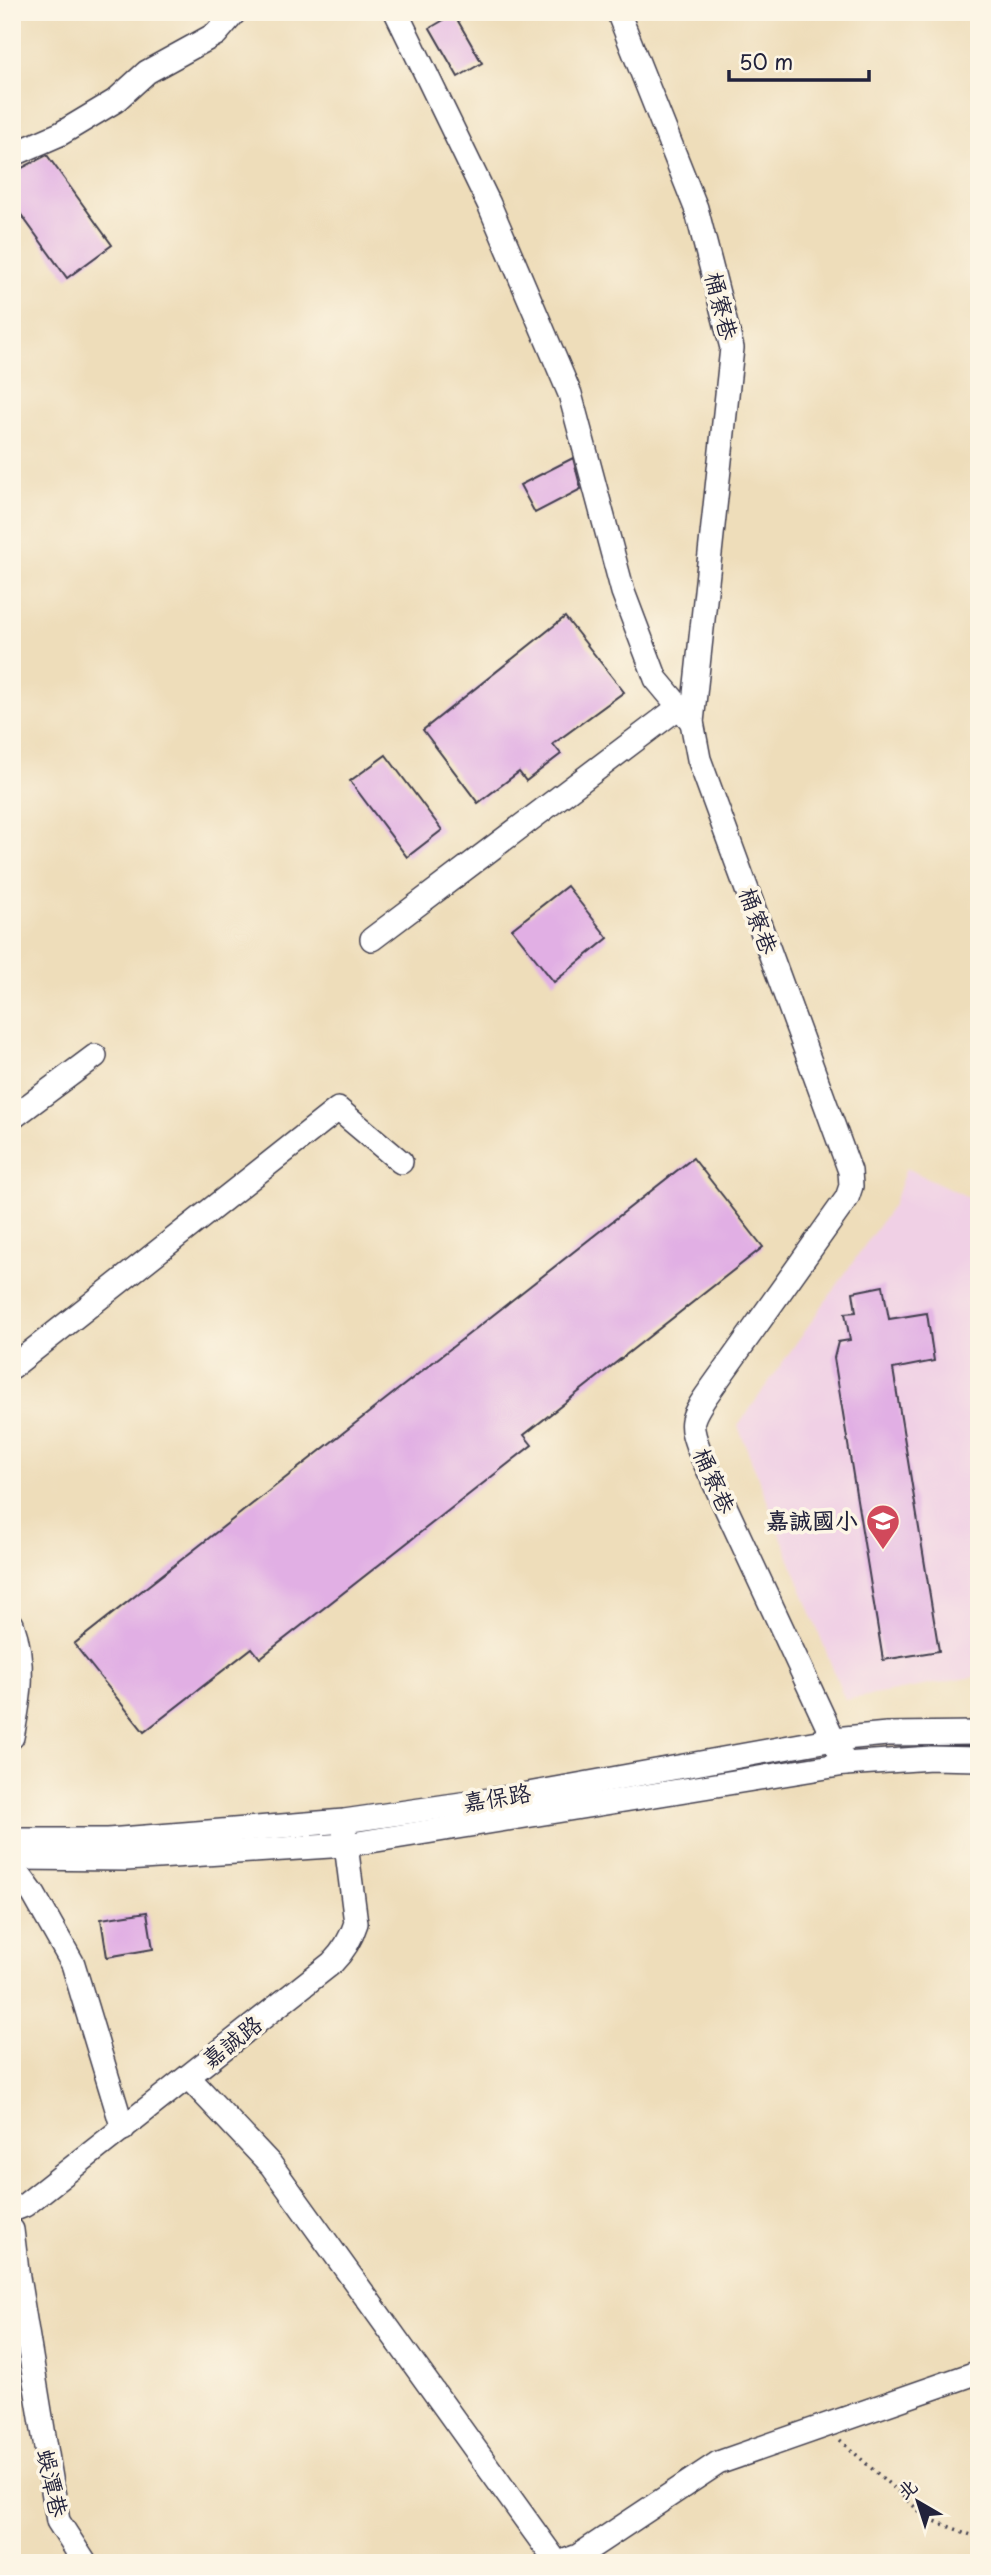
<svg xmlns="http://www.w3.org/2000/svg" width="991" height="2575" font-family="'Playpen Sans','LXGW WenKai TC',sans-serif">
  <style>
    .built { fill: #f0d0e5 }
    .building { fill: #e1afe4 }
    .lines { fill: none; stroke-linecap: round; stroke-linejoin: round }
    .minor-casing { stroke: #413e4e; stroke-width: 26 }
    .path { stroke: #413e4e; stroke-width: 3.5; stroke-dasharray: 2 5; stroke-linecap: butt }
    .minor { stroke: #fff; stroke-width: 23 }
    .labels { text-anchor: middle; stroke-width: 7; stroke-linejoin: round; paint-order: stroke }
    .street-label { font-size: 23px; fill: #22223b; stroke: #fcf5e5 }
    .poi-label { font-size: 23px; font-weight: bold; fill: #22223b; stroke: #fcf5e5; text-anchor: end }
  </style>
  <rect width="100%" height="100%" fill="#fcf5e5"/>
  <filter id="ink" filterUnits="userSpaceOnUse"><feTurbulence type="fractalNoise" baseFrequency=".0143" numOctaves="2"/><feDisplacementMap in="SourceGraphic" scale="14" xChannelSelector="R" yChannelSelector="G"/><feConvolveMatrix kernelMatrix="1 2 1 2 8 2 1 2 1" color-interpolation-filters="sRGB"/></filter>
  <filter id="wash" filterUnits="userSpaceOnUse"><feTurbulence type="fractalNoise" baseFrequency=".00686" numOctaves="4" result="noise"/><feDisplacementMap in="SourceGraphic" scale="28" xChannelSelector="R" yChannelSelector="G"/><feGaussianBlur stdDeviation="1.57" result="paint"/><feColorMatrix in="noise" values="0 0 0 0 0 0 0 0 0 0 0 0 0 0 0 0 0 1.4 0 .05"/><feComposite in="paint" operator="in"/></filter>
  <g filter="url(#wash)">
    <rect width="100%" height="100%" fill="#eeddba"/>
    <path class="built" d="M906,1168L979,1202V1676L845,1700L738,1426L893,1205Z"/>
    <g id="blocks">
      <g class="building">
        <path d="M454,14L482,63L458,77L430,28Z"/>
        <path d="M47,155L112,245L67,278L12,202V173Z"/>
        <path d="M573,458L581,489L535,513L520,485Z"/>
        <path d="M565,617L624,692L553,744L561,754L526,781L519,772L478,803L423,730Z"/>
        <path d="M386,755L442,830L407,857L350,781Z"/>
        <path d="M567,886L608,938L554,982L512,929Z"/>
        <path d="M693,1158L763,1247L524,1435L532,1445L260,1658L252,1648L144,1732L74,1644Z"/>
        <path d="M883,1286L889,1319L927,1313L934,1361L893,1369L939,1651L883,1660L834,1358L838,1342L850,1340L845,1313L856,1312L853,1292Z"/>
        <path d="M147,1912L153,1949L107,1957L101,1919Z"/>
      </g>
    </g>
  </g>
  <g filter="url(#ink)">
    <use href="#blocks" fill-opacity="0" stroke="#413e4e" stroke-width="2"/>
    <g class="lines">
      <g class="minor-casing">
        <g id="minor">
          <path d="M396,12L489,204L570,394L623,592L656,679L692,722"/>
          <path d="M618,12L696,208L732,348L692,722L699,759L850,1171L851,1186L847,1198L706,1396C690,1420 689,1423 699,1450L845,1764"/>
          <path d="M12,155L60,134L115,101L147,72L216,34L235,12"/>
          <path d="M372,939L679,707"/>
          <path d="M12,1118L95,1056"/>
          <path d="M12,1367L338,1109L401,1162"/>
          <path d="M12,1624C26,1663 20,1698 12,1737"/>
          <path d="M12,1840H108L344,1821L517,1796L834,1739L887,1734L979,1733"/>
          <path d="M12,1858L126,1859L346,1845L845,1764L931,1758L979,1759"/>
          <path d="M12,1865L34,1895L73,1964L123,2129"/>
          <path d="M188,2077L271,2165L557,2563"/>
          <path d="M12,2210L25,2205L332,1963C344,1951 351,1939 356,1923L344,1829"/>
          <path d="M12,2230L17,2271L58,2521L85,2563"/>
          <path d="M559,2563L578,2556L718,2463L979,2372"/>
        </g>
      </g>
      <path class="path" d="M840,2440L927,2518L979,2538"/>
      <use href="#minor" class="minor"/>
    </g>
  </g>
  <defs>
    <g id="school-pin" transform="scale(1.75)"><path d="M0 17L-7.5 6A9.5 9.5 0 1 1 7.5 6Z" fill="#d1495b" stroke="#fcf5e5"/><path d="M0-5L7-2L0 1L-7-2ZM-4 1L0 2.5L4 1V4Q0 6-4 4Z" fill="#fff"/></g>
  </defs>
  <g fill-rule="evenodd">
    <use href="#school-pin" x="883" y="1521"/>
  </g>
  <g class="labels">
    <g class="street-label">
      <text transform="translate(721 306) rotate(76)" y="8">桶寮巷</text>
      <text transform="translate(758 921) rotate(70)" y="8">桶寮巷</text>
      <text transform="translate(714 1481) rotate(66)" y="8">桶寮巷</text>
      <text transform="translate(497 1798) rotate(-9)" y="8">嘉保路</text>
      <text transform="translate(232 2042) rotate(-38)" y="8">嘉誠路</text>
      <text transform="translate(52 2483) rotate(78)" y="8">蜈潭巷</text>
    </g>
    <g class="poi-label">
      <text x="858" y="1529">嘉誠國小</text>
    </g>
  </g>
  <rect width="991" height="2575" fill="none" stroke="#fcf5e5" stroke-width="42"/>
  <g transform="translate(918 2502) rotate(321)" stroke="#fcf5e5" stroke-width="5" paint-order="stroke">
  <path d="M0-5L12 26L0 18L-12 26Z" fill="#22223b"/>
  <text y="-10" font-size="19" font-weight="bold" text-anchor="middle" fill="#22223b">北</text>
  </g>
  <path d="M729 70v10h140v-10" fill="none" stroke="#22223b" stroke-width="3.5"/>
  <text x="739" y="70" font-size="21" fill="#22223b" stroke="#fcf5e5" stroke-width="5" paint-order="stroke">50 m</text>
</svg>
